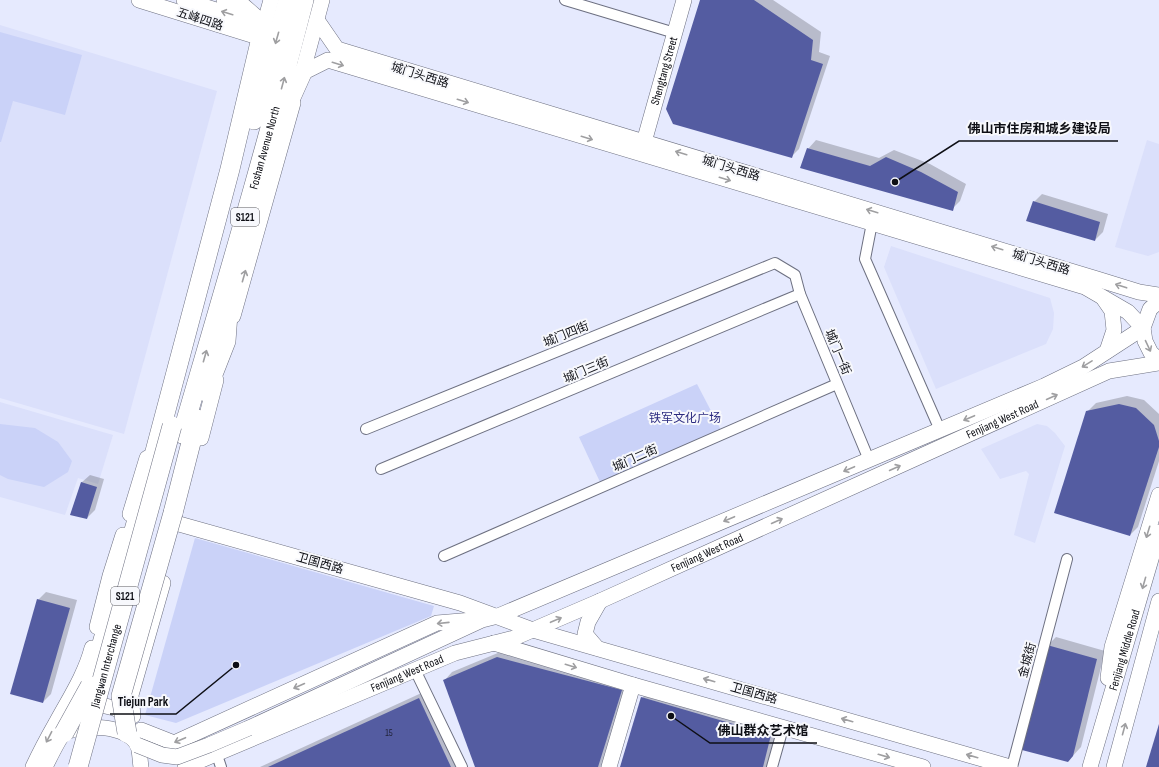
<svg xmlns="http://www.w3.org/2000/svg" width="1159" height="767" font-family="'Sofia Sans Condensed','Noto Sans SC',sans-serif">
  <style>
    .built { fill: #dbe0fb }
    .green { fill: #cad2f8 }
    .shadow { fill: #0003 }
    .building { fill: #545ca1 }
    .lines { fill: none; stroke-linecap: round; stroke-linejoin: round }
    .street-casing { stroke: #6d7081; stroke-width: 12 }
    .secondary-casing { stroke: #6d7081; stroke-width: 16 }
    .highway-casing { stroke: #6d7081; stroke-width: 20 }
    .street { stroke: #fff; stroke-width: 10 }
    .secondary { stroke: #fff; stroke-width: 15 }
    .highway { stroke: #fff; stroke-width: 19 }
    .secondary-bridge-casing { stroke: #6d7081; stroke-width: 16; stroke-linecap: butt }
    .highway-bridge-casing { stroke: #6d7081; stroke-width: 20; stroke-linecap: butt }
    .secondary-bridge { stroke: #fff; stroke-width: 15 }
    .highway-bridge { stroke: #fff; stroke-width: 19 }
    .oneway { stroke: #9f9fa1 }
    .labels { text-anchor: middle; stroke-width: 4; stroke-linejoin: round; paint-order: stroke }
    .number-label { font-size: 10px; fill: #202238 }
    .shield { fill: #f7f8fc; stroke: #54555a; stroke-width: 1 }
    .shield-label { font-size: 11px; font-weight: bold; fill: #0e0f15 }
    .street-label { font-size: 12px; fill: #0e0f15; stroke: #f7f8fc }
    .park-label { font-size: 12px; fill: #2b2a7f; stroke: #f7f8fc }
    .leader { fill: none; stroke: #0e0f15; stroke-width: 1.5 }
    .callout-dot { fill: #0e0f15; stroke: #f7f8fc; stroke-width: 1.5 }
    .callout-label { font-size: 13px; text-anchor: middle; font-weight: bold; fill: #0e0f15; stroke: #f7f8fc; stroke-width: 4; stroke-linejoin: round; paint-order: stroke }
  </style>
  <rect width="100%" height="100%" fill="#e6eafe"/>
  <g class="built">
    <path d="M0,25L217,91L124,434L0,398Z"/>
    <path d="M1147,140L1159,144V252L1148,256L1115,247Z"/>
    <path d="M891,246L1050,298L1054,313L1053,329L1046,344L936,389L884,267Z"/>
    <path d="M0,402L113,435L98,484L78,478L65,515L0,497Z"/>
    <path d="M1037,424L1047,426L1055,433L1065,446L1035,543L1014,535L1029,474L1026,471L1000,479L981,449Z"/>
  </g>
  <g class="green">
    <path d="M0,32L82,55L65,115L13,101L1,142H0Z"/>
    <path d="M697,384L721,430L600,482L579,437Z"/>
    <path d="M0,424L35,428L58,442L72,461L68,472L44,487L8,479L0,475Z"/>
    <path d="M195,538L434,606L431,616L176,723L145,715Z"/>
  </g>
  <g class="shadow">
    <path d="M701,0H773L821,32L819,52L830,56L799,149L791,157Z"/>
    <path d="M816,140L879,158L894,150L930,164L966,184L960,201L952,209L808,149Z"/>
    <path d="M1042,194L1108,214L1103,232L1095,240L1034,202Z"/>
    <path d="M1127,396L1144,400L1159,414V461L1138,527L1130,535L1087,412L1096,403Z"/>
    <path d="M90,475L104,479L95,510L87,518L81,483Z"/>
    <path d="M46,592L77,600L51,694L43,702L38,600Z"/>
    <path d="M1056,637L1105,651L1081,747L1068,761L1048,645Z"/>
    <path d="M505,650L630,682L603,767H476L444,681L452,672Z"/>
    <path d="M428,690L463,767H260Z"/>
    <path d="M650,690L779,727L768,767H621L642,698Z"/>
  </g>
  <g class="building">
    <path d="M700,0H754L813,40L811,60L823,64L792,158L673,124L666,109Z"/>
    <path d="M807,148L870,166L886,157L921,172L958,192L953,211L800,168Z"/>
    <path d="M1033,201L1100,222L1095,241L1026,221Z"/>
    <path d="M1119,404L1136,408L1154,425L1159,441V447L1130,536L1054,513L1086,411Z"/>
    <path d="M81,482L97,487L87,519L70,515Z"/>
    <path d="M37,599L70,608L43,703L10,694Z"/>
    <path d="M1047,645L1097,659L1073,756L1068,762L1018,749Z"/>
    <path d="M497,657L622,690L598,767H475L443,680Z"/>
    <path d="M641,697L771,735L763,767H620Z"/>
    <path d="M419,698L451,767H268Z"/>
    <path d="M1159,725V767H1146L1159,724Z"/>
  </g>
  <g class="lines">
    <g class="street-casing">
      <g id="street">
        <path d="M565,0L675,33"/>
        <path d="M872,223L865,259L940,430"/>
        <path d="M366,429L775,263L795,275L800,294L869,460"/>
        <path d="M381,469L800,294"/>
        <path d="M444,556L837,384"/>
        <path d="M418,676L462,767"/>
        <path d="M219,761L221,767"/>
        <path d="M772,767L783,728"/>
        <path d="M1012,767L1067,559"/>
      </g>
    </g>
    <g class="secondary-casing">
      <g id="secondary">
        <path d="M139,0L261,38"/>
        <path d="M184,0L264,25"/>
        <path d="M224,0L244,6L261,21"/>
        <path d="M317,20L337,49L1097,279L1139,292L1159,295"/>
        <path d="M258,47L271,0"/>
        <path d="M302,73L328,60L1085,287L1128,312L1143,328"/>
        <path d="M301,78L322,0"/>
        <path id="s1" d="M644,142L684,0"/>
        <path d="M1103,298L1112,311L1114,330L1107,351"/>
        <path d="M1159,301L1150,309L1143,328L1145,341L1151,353L1159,360"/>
        <path d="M233,316L293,103"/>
        <path d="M201,438L216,380"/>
        <path d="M130,514L147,458"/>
        <path d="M179,524L460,603L533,630L1010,767"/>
        <path d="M97,627L110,576L123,535"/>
        <path d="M494,643L633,685L923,767"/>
        <path d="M597,648L585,634L588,622L600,601"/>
        <path d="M1108,678L1112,647L1159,495"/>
        <path d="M84,703L88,702L114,708L132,716"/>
        <path d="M133,716L131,695L163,583"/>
        <path d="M249,728L482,620L498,616L1044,386L1083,367L1143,328"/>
        <path d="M141,730L174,743L437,623L473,620"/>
        <path d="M33,767C40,752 48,737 56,723C69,699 85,675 92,648"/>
        <path d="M45,767C48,761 60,736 65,733C82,723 129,725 138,746C140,752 140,761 141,767"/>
        <path id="s2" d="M185,767L455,653L514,638L600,601L1109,371L1159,363"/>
        <path d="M609,767L633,685"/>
        <path id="s3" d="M1090,767L1159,532"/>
        <path d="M1114,767L1159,601"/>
      </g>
    </g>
    <g class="highway-casing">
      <g id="highway">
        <path d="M284,113L302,73"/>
        <path d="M254,120L288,0"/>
        <path d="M206,392L226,341L229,300"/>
        <path id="s4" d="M182,434C224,290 267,146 304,0"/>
        <path d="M149,474L230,169L261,38"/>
        <path d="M173,513L197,419"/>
        <path d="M90,686L142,502"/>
      </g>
    </g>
    <use href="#street" class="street"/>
    <use href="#secondary" class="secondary"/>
    <use href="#highway" class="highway"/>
    <g class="secondary-bridge-casing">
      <path id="secondary-bridge" d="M137,745L162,755L177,757L209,745L249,728"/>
    </g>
    <g class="highway-bridge-casing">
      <g id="highway-bridge">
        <path d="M64,733L90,686"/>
        <path d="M127,733L121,696L173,513"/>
        <path id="s5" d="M78,767L172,426"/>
      </g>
    </g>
    <use href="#secondary-bridge" class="secondary-bridge"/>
    <use href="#highway-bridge" class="highway-bridge"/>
  </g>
  <defs><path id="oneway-shaft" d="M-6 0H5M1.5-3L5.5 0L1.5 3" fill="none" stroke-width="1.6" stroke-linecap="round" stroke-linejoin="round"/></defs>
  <g class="oneway">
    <use href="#oneway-shaft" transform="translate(227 13) rotate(-163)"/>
    <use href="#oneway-shaft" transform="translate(277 38) rotate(106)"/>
    <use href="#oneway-shaft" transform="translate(338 64) rotate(17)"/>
    <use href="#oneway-shaft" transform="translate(283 83) rotate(-75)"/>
    <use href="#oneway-shaft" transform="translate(463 101) rotate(17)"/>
    <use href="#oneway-shaft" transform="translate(587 138) rotate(17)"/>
    <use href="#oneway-shaft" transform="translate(681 153) rotate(-163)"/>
    <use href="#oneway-shaft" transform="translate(725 179) rotate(17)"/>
    <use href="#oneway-shaft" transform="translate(872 211) rotate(-163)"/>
    <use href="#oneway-shaft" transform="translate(997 248) rotate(-163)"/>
    <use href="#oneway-shaft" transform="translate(244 276) rotate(-74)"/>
    <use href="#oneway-shaft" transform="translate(1121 286) rotate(-162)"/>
    <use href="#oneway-shaft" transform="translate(1148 346) rotate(65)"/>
    <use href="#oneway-shaft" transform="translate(205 356) rotate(-74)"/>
    <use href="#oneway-shaft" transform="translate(1087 364) rotate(148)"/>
    <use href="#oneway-shaft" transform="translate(1052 397) rotate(-24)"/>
    <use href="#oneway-shaft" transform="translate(969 418) rotate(157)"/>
    <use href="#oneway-shaft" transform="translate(895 468) rotate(-24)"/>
    <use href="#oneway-shaft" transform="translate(849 469) rotate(157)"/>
    <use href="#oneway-shaft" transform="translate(729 519) rotate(157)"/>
    <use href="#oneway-shaft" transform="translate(777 521) rotate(-24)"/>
    <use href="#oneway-shaft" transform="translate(1148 532) rotate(107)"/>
    <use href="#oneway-shaft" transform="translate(1144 583) rotate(106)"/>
    <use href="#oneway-shaft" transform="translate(556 620) rotate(-23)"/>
    <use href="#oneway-shaft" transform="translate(443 623) rotate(174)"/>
    <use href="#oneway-shaft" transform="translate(571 666) rotate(17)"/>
    <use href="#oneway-shaft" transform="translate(709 680) rotate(-164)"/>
    <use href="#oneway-shaft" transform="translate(299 686) rotate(156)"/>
    <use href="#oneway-shaft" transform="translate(847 720) rotate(-164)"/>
    <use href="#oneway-shaft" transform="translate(1124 729) rotate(-75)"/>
    <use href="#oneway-shaft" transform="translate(49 737) rotate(117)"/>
    <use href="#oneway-shaft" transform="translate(180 740) rotate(157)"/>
    <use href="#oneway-shaft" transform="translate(884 756) rotate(16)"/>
    <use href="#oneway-shaft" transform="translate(972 756) rotate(-164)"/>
  </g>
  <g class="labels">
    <g class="number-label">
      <text x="389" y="736">15</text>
    </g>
    <g class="shield">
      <rect x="231" y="208" width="28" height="18" rx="3"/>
      <rect x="111" y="587" width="28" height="18" rx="3"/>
    </g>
    <g class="shield-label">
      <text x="245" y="221">S121</text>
      <text x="125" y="600">S121</text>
    </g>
    <g class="street-label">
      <text transform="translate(200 19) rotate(18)" y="4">五峰四路</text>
      <text dy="4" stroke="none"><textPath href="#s1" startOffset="74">Shengtang Street</textPath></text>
      <text transform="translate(420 75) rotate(17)" y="4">城门头西路</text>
      <text dy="4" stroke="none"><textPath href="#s4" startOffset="298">Foshan Avenue North</textPath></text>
      <text transform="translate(731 168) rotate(17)" y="4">城门头西路</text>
      <text transform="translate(1041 262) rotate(17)" y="4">城门头西路</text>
      <text transform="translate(566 334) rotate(-22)" y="4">城门四街</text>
      <text transform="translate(838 352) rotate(67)" y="4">城门一街</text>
      <text transform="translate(586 370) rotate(-23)" y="4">城门三街</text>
      <text dy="4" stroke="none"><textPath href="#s2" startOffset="889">Fenjiang West Road</textPath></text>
      <text transform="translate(635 458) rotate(-24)" y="4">城门二街</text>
      <text dy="4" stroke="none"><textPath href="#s2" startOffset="565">Fenjiang West Road</textPath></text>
      <text transform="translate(320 563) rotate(16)" y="4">卫国西路</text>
      <text dy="4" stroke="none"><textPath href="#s3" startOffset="122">Fenjiang Middle Road</textPath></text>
      <text transform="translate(1027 660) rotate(-75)" y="4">金城街</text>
      <text dy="4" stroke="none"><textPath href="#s5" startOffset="105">Jiangwan Interchange</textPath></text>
      <text dy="4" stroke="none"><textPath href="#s2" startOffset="241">Fenjiang West Road</textPath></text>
      <text transform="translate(754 693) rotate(16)" y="4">卫国西路</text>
    </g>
    <g class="park-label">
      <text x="685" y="422">铁军文化广场</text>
    </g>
  </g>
  <path class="leader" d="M895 182L959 141H1118M236 665L176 714H110M671 716L710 743H817"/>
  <g class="callout-dot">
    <circle cx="895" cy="182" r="4"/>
    <circle cx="236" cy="665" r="4"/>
    <circle cx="671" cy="716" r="4"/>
  </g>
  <g class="callout-label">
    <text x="1039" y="133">佛山市住房和城乡建设局</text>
    <text x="143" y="706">Tiejun Park</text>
    <text x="763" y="735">佛山群众艺术馆</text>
  </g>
</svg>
